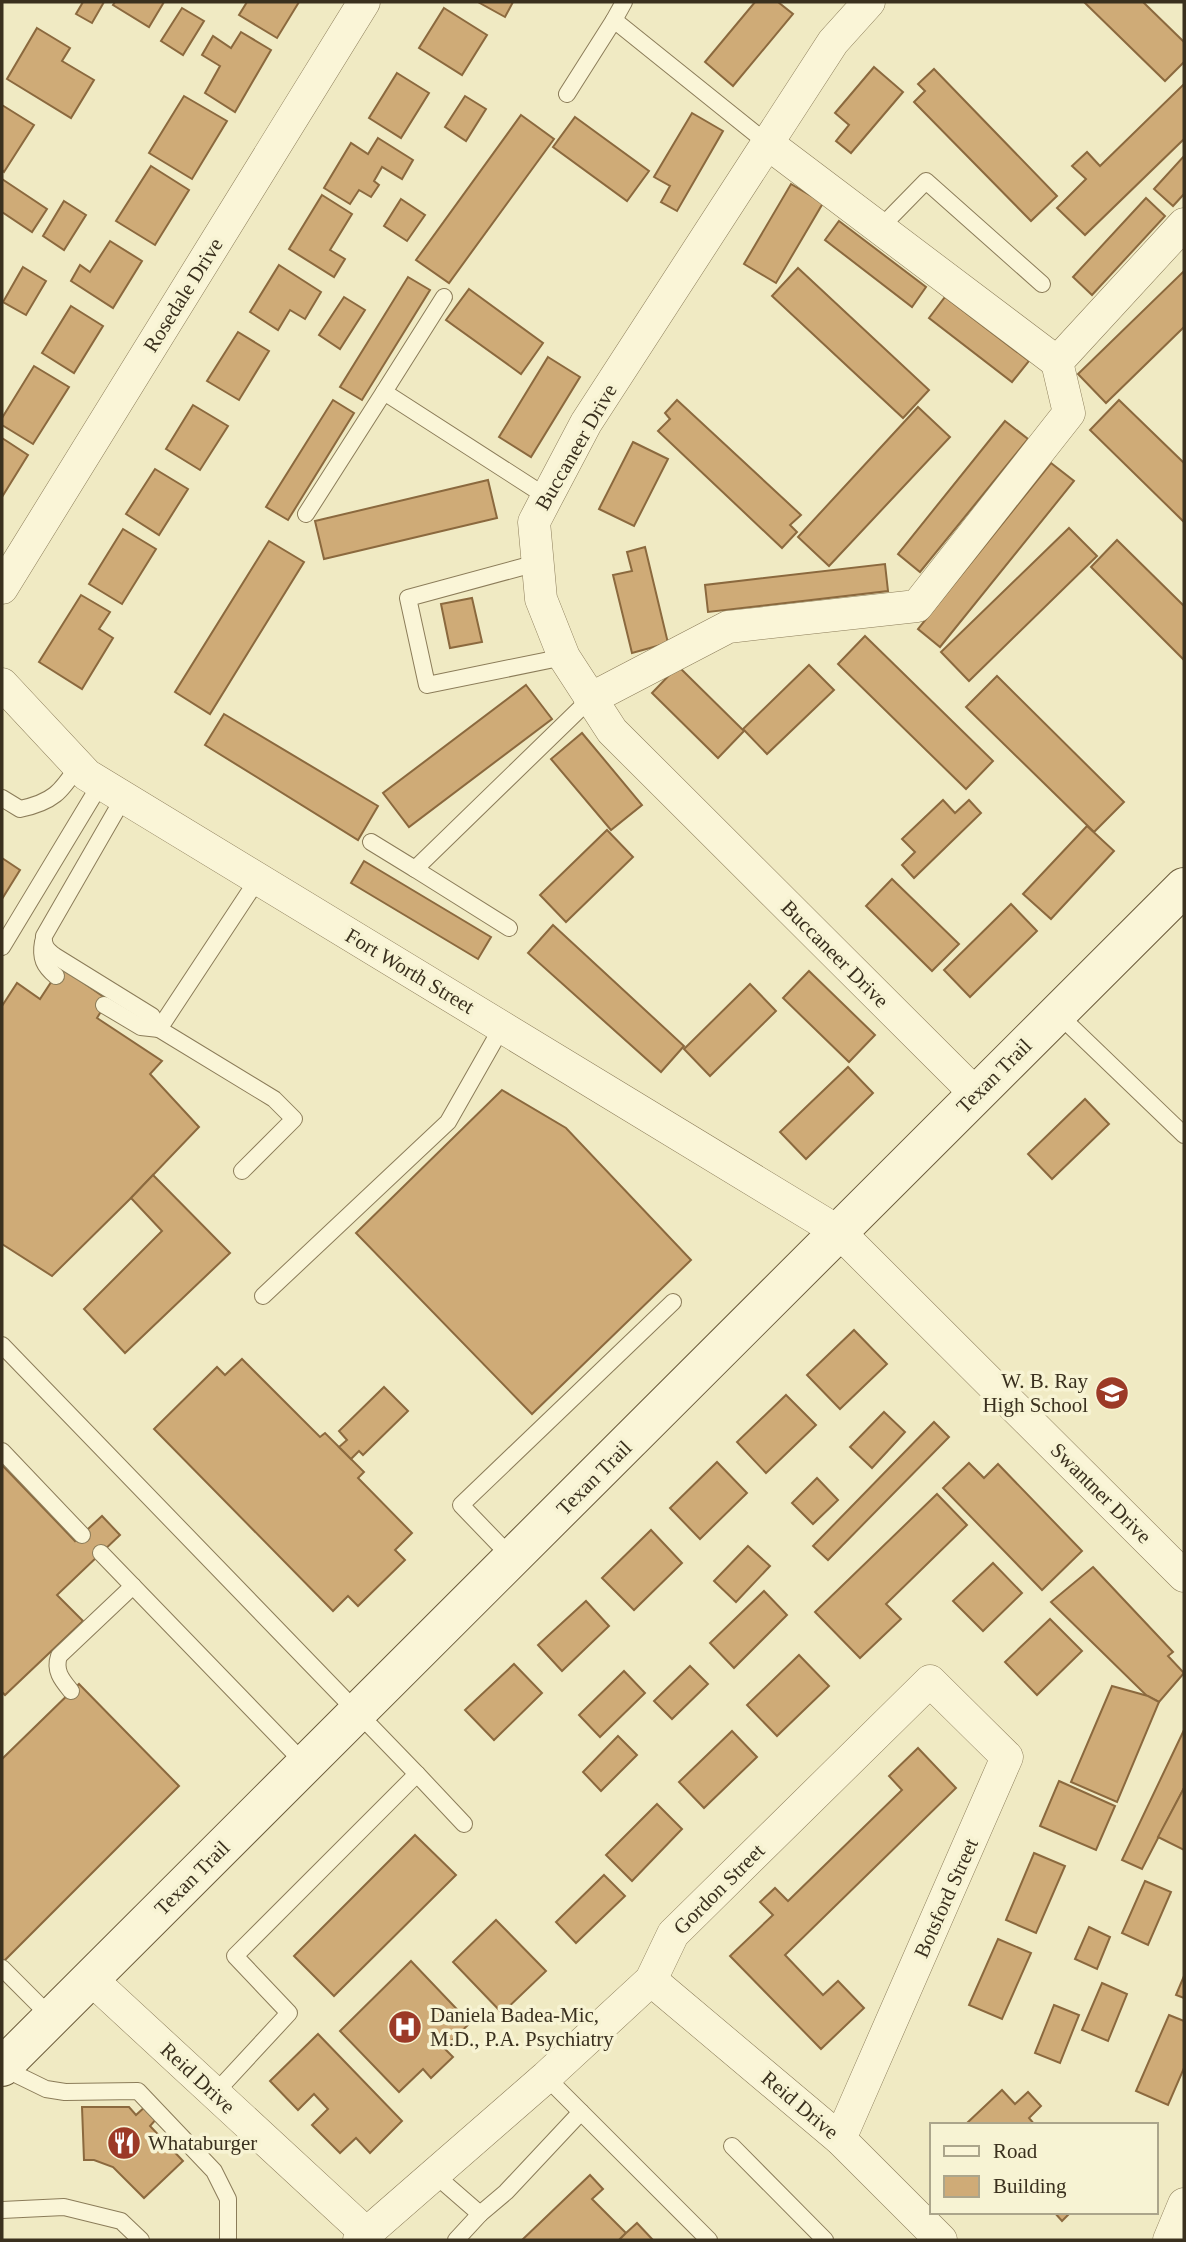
<svg xmlns="http://www.w3.org/2000/svg" width="1186" height="2242" font-family="Georgia,serif">
  <style>
    .building { fill: #cfab77; stroke: #8b693e; stroke-width: 2 }
    .lines { fill: none; stroke-linecap: round; stroke-linejoin: round }
    .lane-casing { stroke: #8b7c59; stroke-width: 18 }
    .street-casing { stroke: #8b7c59; stroke-width: 33 }
    .secondary-casing { stroke: #6d5d3c; stroke-width: 40 }
    .lane { stroke: #faf5d7; stroke-width: 16 }
    .street { stroke: #faf5d7; stroke-width: 32 }
    .secondary { stroke: #faf5d7; stroke-width: 38 }
    .labels { text-anchor: middle; stroke-width: 7; stroke-linejoin: round; paint-order: stroke }
    .street-label { font-size: 21px; fill: #3a301e; stroke: #f7f3d3 }
    .poi-label { font-size: 21px; fill: #3a301e; stroke: #f7f3d3; text-anchor: start }
  </style>
  <rect width="100%" height="100%" fill="#f0eac3"/>
  <g class="building">
    <path d="M83,2H104L92,23L76,14Z"/>
    <path d="M115,2H164L149,27L113,5Z"/>
    <path d="M247,2H299L277,38L239,15Z"/>
    <path d="M478,2H513L505,17Z"/>
    <path d="M755,2H778L793,14L733,86L705,62Z"/>
    <path d="M1084,2H1143L1184,42V62L1165,81Z"/>
    <path d="M182,8L204,21L183,55L161,41Z"/>
    <path d="M444,8L487,35L462,75L419,48Z"/>
    <path d="M37,28L70,48L62,61L94,80L71,118L7,79Z"/>
    <path d="M241,32L271,50L235,112L205,93L220,66L202,55L213,36L231,48Z"/>
    <path d="M874,67L903,92L851,153L836,141L849,125L835,113Z"/>
    <path d="M934,69L1057,196L1031,221L914,102L925,91L918,84Z"/>
    <path d="M397,73L429,93L401,138L369,118Z"/>
    <path d="M1184,84V139L1085,235L1057,208L1086,179L1072,166L1087,152L1100,166Z"/>
    <path d="M184,96L227,121L192,179L149,153Z"/>
    <path d="M465,96L486,109L466,141L445,127Z"/>
    <path d="M2,105L34,125L4,172L2,170Z"/>
    <path d="M692,113L723,131L677,211L661,202L670,186L654,177Z"/>
    <path d="M521,115L554,139L449,283L416,260Z"/>
    <path d="M575,117L649,171L627,201L553,147Z"/>
    <path d="M378,138L413,160L402,179L382,167L374,181L379,185L371,197L359,190L350,204L324,188L351,143L368,154Z"/>
    <path d="M1184,156V194L1173,206L1154,189Z"/>
    <path d="M151,166L189,190L155,245L116,221Z"/>
    <path d="M2,179L47,209L32,232L2,212Z"/>
    <path d="M791,184L823,203L776,283L744,264Z"/>
    <path d="M322,195L352,214L330,250L345,259L334,277L289,249Z"/>
    <path d="M1146,198L1165,216L1092,295L1073,277Z"/>
    <path d="M401,199L425,215L407,241L384,226Z"/>
    <path d="M64,201L86,215L64,250L43,236Z"/>
    <path d="M839,221L926,287L912,307L825,240Z"/>
    <path d="M110,241L142,261L113,308L71,281L80,265L90,272Z"/>
    <path d="M279,265L321,292L305,319L290,310L278,330L250,312Z"/>
    <path d="M23,267L46,281L26,315L3,302Z"/>
    <path d="M798,268L929,390L903,418L772,296Z"/>
    <path d="M1184,271V327L1106,403L1078,374Z"/>
    <path d="M408,277L430,290L362,400L340,387Z"/>
    <path d="M469,289L543,343L521,374L446,320Z"/>
    <path d="M344,297L365,310L340,349L319,335Z"/>
    <path d="M945,297L1029,361L1012,382L929,318Z"/>
    <path d="M71,306L103,326L74,373L42,353Z"/>
    <path d="M238,332L269,351L239,400L207,381Z"/>
    <path d="M548,357L580,377L531,457L499,437Z"/>
    <path d="M34,366L69,387L33,444L2,425V418Z"/>
    <path d="M333,400L354,413L288,520L266,507Z"/>
    <path d="M677,400L801,515L790,525L797,532L782,548L658,431L670,419L665,413Z"/>
    <path d="M1119,400L1184,463V522L1090,430Z"/>
    <path d="M193,405L228,426L200,470L166,449Z"/>
    <path d="M918,407L950,437L829,566L798,537Z"/>
    <path d="M1005,421L1028,439L920,572L898,554Z"/>
    <path d="M2,438L28,455L2,497Z"/>
    <path d="M633,442L668,459L634,526L599,509Z"/>
    <path d="M1051,463L1074,481L940,647L918,629Z"/>
    <path d="M155,469L188,489L159,535L126,514Z"/>
    <path d="M488,480L497,518L324,559L315,521Z"/>
    <path d="M1069,528L1097,556L969,681L941,652Z"/>
    <path d="M123,529L156,549L122,604L89,584Z"/>
    <path d="M1117,540L1184,606V660L1091,567Z"/>
    <path d="M269,541L304,562L210,714L175,692Z"/>
    <path d="M645,547L668,643L632,653L613,575L632,571L627,552Z"/>
    <path d="M885,564L888,591L708,612L705,585Z"/>
    <path d="M81,595L110,612L99,629L113,638L82,689L39,662Z"/>
    <path d="M472,598L482,642L450,648L441,604Z"/>
    <path d="M865,636L993,761L966,789L838,664Z"/>
    <path d="M809,665L834,690L767,754L743,729Z"/>
    <path d="M678,666L744,731L718,758L652,693Z"/>
    <path d="M997,676L1124,802L1094,832L966,707Z"/>
    <path d="M526,685L552,719L409,827L383,793Z"/>
    <path d="M224,714L378,806L358,840L205,745Z"/>
    <path d="M582,733L642,805L611,830L551,759Z"/>
    <path d="M943,800L955,813L969,800L981,813L914,878L902,865L915,852L902,839Z"/>
    <path d="M1087,826L1114,851L1051,919L1023,894Z"/>
    <path d="M607,830L633,857L566,922L540,895Z"/>
    <path d="M2,858L20,870L2,899Z"/>
    <path d="M364,861L491,937L478,959L351,883Z"/>
    <path d="M892,879L959,944L932,971L866,906Z"/>
    <path d="M1011,904L1037,931L970,997L944,970Z"/>
    <path d="M553,925L684,1046L661,1072L528,953Z"/>
    <path d="M61,967L108,1000L97,1018L162,1061L150,1074L199,1127L131,1198L52,1276L2,1244V1006L17,983L40,999Z"/>
    <path d="M809,971L875,1035L849,1062L783,998Z"/>
    <path d="M750,984L776,1011L710,1076L684,1049Z"/>
    <path d="M848,1067L873,1093L806,1159L780,1132Z"/>
    <path d="M502,1090L566,1128L691,1260L532,1414L356,1233Z"/>
    <path d="M1085,1099L1109,1124L1052,1179L1028,1154Z"/>
    <path d="M153,1175L230,1253L125,1353L84,1309L162,1231L131,1198Z"/>
    <path d="M854,1330L887,1364L840,1409L807,1375Z"/>
    <path d="M242,1359L320,1437L325,1433L364,1472L358,1478L412,1533L395,1550L405,1560L358,1606L348,1596L333,1611L154,1429L217,1367L225,1375Z"/>
    <path d="M384,1387L408,1411L363,1455L359,1451L351,1459L339,1447L347,1440L339,1431Z"/>
    <path d="M786,1395L816,1425L766,1473L737,1442Z"/>
    <path d="M884,1412L905,1432L872,1468L850,1447Z"/>
    <path d="M934,1422L949,1437L828,1560L813,1546Z"/>
    <path d="M717,1462L747,1493L700,1539L670,1508Z"/>
    <path d="M969,1463L984,1478L998,1464L1082,1551L1042,1590L943,1488Z"/>
    <path d="M2,1465L75,1541L102,1516L120,1535L57,1595L83,1621L5,1695L2,1692Z"/>
    <path d="M817,1478L838,1500L813,1524L792,1503Z"/>
    <path d="M937,1494L967,1525L886,1604L901,1619L860,1658L815,1612Z"/>
    <path d="M651,1530L682,1563L634,1610L602,1578Z"/>
    <path d="M748,1546L770,1566L736,1602L714,1581Z"/>
    <path d="M993,1563L1022,1593L983,1631L953,1601Z"/>
    <path d="M1093,1567L1173,1652L1168,1656L1184,1673L1159,1702L1147,1696L1051,1602Z"/>
    <path d="M764,1591L787,1615L734,1668L710,1643Z"/>
    <path d="M586,1601L609,1626L562,1671L538,1645Z"/>
    <path d="M1050,1619L1082,1651L1037,1695L1005,1662Z"/>
    <path d="M799,1655L829,1686L777,1736L747,1705Z"/>
    <path d="M514,1664L542,1693L494,1740L465,1710Z"/>
    <path d="M690,1666L708,1684L672,1719L654,1701Z"/>
    <path d="M624,1671L645,1693L600,1737L579,1715Z"/>
    <path d="M79,1684L179,1786L2,1963V1759Z"/>
    <path d="M1112,1686L1148,1696L1159,1702L1117,1802L1071,1782Z"/>
    <path d="M1184,1730V1788L1142,1869L1122,1860Z"/>
    <path d="M732,1731L757,1757L704,1808L679,1782Z"/>
    <path d="M618,1736L637,1755L601,1791L583,1772Z"/>
    <path d="M918,1748L956,1788L785,1955L823,1995L838,1981L864,2008L821,2049L730,1956L773,1915L760,1902L775,1888L788,1901L902,1790L889,1776Z"/>
    <path d="M1059,1781L1115,1806L1096,1850L1040,1826Z"/>
    <path d="M1184,1788V1850L1158,1837Z"/>
    <path d="M657,1804L682,1829L632,1881L606,1855Z"/>
    <path d="M415,1835L456,1875L334,1996L294,1956Z"/>
    <path d="M1034,1853L1065,1866L1036,1933L1006,1920Z"/>
    <path d="M604,1875L625,1896L576,1943L556,1922Z"/>
    <path d="M1145,1881L1171,1892L1148,1945L1122,1933Z"/>
    <path d="M496,1920L546,1971L502,2013L453,1962Z"/>
    <path d="M1089,1927L1110,1937L1097,1969L1075,1959Z"/>
    <path d="M998,1939L1031,1953L1002,2019L969,2005Z"/>
    <path d="M411,1961L470,2023L444,2048L453,2057L431,2078L423,2069L399,2092L340,2031Z"/>
    <path d="M1184,1976V1998L1176,1995Z"/>
    <path d="M1102,1983L1127,1994L1108,2041L1082,2030Z"/>
    <path d="M1054,2005L1079,2015L1060,2063L1035,2053Z"/>
    <path d="M1169,2015L1184,2021V2068L1168,2105L1136,2091Z"/>
    <path d="M318,2034L402,2121L370,2153L356,2138L340,2153L312,2125L328,2109L314,2094L298,2110L270,2081Z"/>
    <path d="M1002,2090L1015,2104L1028,2092L1041,2106L1029,2118L1035,2125H968L967,2123Z"/>
    <path d="M147,2105L158,2117L150,2126L183,2161L144,2198L113,2167L94,2160H84L82,2107H129L136,2115Z"/>
    <path d="M590,2175L603,2189L592,2199L626,2233L619,2240H522Z"/>
    <path d="M1054,2212H1071L1062,2221Z"/>
    <path d="M637,2223L653,2240H619L626,2233Z"/>
  </g>
  <g class="lines">
    <g class="lane-casing">
      <g id="lane">
        <path d="M614,20L624,2"/>
        <path d="M567,94L614,20L767,143"/>
        <path d="M880,228L926,181L1042,284"/>
        <path d="M384,392L444,297"/>
        <path d="M306,514L384,392L547,497"/>
        <path d="M537,563L408,598L427,685L564,657"/>
        <path d="M124,797L44,936C43,946 47,950 55,956L152,1016L159,1029L274,1099L294,1119L242,1171"/>
        <path d="M2,798L20,809C53,802 61,792 78,766"/>
        <path d="M371,842L415,869"/>
        <path d="M509,928L415,869L590,699"/>
        <path d="M43,942C40,958 44,966 56,976"/>
        <path d="M2,947L101,783"/>
        <path d="M104,1005L141,1027L159,1029L258,879"/>
        <path d="M1057,1013L1184,1135"/>
        <path d="M263,1296L448,1122L502,1027"/>
        <path d="M2,1345L417,1774"/>
        <path d="M2,1451L82,1535"/>
        <path d="M101,1553L306,1765"/>
        <path d="M513,1559L461,1505L673,1302"/>
        <path d="M71,1691C62,1680 54,1671 59,1656L133,1586"/>
        <path d="M2,1968L52,2018"/>
        <path d="M3,2068L46,2089L65,2092L138,2091L214,2171L228,2199V2240"/>
        <path d="M546,2077L709,2240"/>
        <path d="M215,2093L289,2013L235,1956L417,1774L464,1824"/>
        <path d="M732,2146L825,2240"/>
        <path d="M434,2174L480,2214L506,2192L581,2112"/>
        <path d="M2,2210L64,2207L121,2221L141,2240"/>
        <path d="M456,2240L480,2214"/>
      </g>
    </g>
    <g class="street-casing">
      <g id="street">
        <path d="M869,2L833,42L586,423L547,497L534,522L541,599L564,657L612,731L975,1093"/>
        <path d="M767,143L1057,362"/>
        <path d="M2,588L364,2"/>
        <path d="M2,684L87,775L839,1232L1184,1576"/>
        <path d="M590,699L728,627L917,606L1069,413L1057,362L1184,224"/>
        <path d="M91,1979L366,2233"/>
        <path d="M651,1980L840,2139L941,2240"/>
        <path d="M359,2240L546,2077L651,1980L673,1934L930,1681L1007,1757L840,2139"/>
        <path d="M1169,2240L1184,2204"/>
      </g>
    </g>
    <g class="secondary-casing">
      <path id="secondary" d="M2,2067C398,1676 788,1278 1184,887"/>
    </g>
    <use href="#lane" class="lane"/>
    <use href="#street" class="street"/>
    <use href="#secondary" class="secondary"/>
  </g>
  <defs>
    <g id="school-disc" transform="scale(1.75)"><circle r="9.5" fill="#9c3a27" stroke="#f7f3d3"/><path d="M0-5L7-2L0 1L-7-2ZM-4 1L0 2.5L4 1V4Q0 6-4 4Z" fill="#fff"/></g>
    <g id="hospital-disc" transform="scale(1.75)"><circle r="9.5" fill="#9c3a27" stroke="#f7f3d3"/><path d="M-5-5h3v3.5h4V-5h3V5h-3V1.5h-4V5h-3Z" fill="#fff"/></g>
    <g id="restaurant-disc" transform="scale(1.75)"><circle r="9.5" fill="#9c3a27" stroke="#f7f3d3"/><path d="M-5-6h1v4h1v-4h1v4h1v-4h1v5L-1.5 .5V6h-2V.5L-5-1ZM5-6V6H3V1.5H1.5Q1.5-4 5-6Z" fill="#fff"/></g>
  </defs>
  <g fill-rule="evenodd">
    <use href="#school-disc" x="1112" y="1393"/>
    <use href="#hospital-disc" x="405" y="2027"/>
    <use href="#restaurant-disc" x="124" y="2143"/>
  </g>
  <g class="labels">
    <g class="street-label">
      <text transform="translate(183 295) rotate(-58)" y="7">Rosedale Drive</text>
      <text transform="translate(576 447) rotate(-60)" y="7">Buccaneer Drive</text>
      <text transform="translate(835 954) rotate(45)" y="7">Buccaneer Drive</text>
      <text transform="translate(410 971) rotate(31)" y="7">Fort Worth Street</text>
      <text transform="translate(994 1076) rotate(-45)" y="7">Texan Trail</text>
      <text transform="translate(594 1478) rotate(-45)" y="7">Texan Trail</text>
      <text transform="translate(1101 1493) rotate(45)" y="7">Swantner Drive</text>
      <text transform="translate(192 1878) rotate(-45)" y="7">Texan Trail</text>
      <text transform="translate(719 1889) rotate(-45)" y="7">Gordon Street</text>
      <text transform="translate(946 1898) rotate(-66)" y="7">Botsford Street</text>
      <text transform="translate(198 2078) rotate(43)" y="7">Reid Drive</text>
      <text transform="translate(800 2105) rotate(40)" y="7">Reid Drive</text>
    </g>
    <g class="poi-label">
      <text x="1088" y="1388" text-anchor="end">W. B. Ray<tspan x="1088" dy="24">High School</tspan></text>
      <text x="430" y="2022">Daniela Badea-Mic,<tspan x="430" dy="24">M.D., P.A. Psychiatry</tspan></text>
      <text x="148" y="2150">Whataburger</text>
    </g>
  </g>
  <rect width="1186" height="2242" fill="none" stroke="#3a301e" stroke-width="7"/>
  <rect x="930" y="2123" width="228" height="91" fill="#f7f3d3" stroke="#aba58b" stroke-width="2"/>
  <rect x="944" y="2146" width="35" height="10" fill="#faf5d7" stroke="#aba58b" stroke-width="2"/>
  <text x="993" y="2158" font-size="21" fill="#3a301e">Road</text>
  <rect x="944" y="2176" width="35" height="21" fill="#cfab77" stroke="#aba58b" stroke-width="2"/>
  <text x="993" y="2193" font-size="21" fill="#3a301e">Building</text>
</svg>
